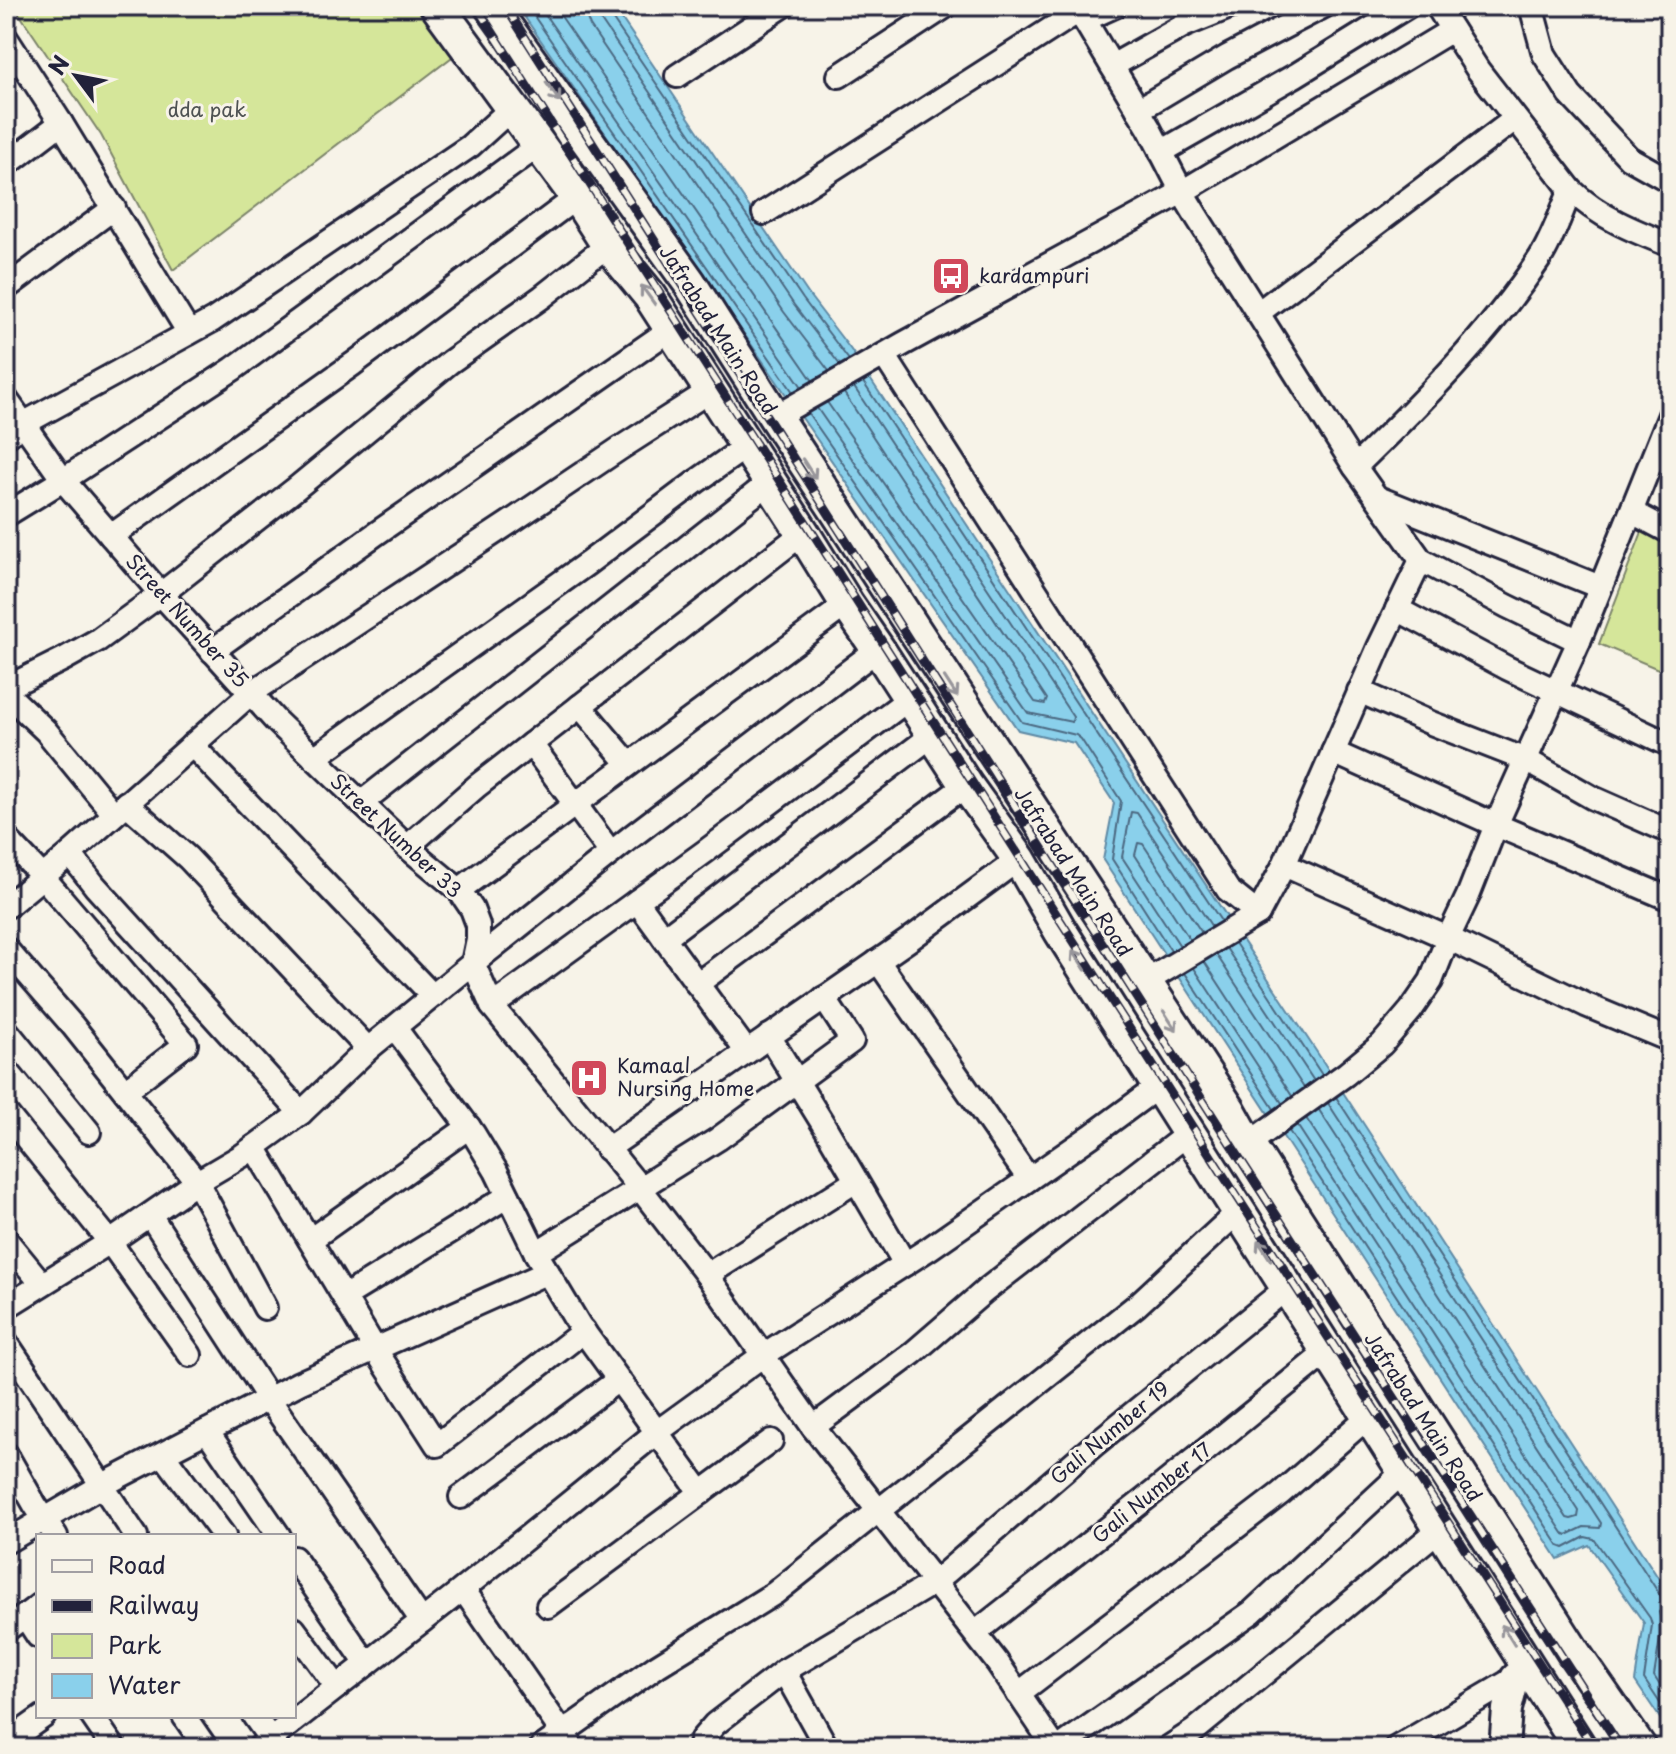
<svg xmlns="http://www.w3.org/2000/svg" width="1676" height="1754" font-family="'Playpen Sans',sans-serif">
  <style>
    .green { fill: #d5e69a; stroke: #7c846a; stroke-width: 2 }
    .water { fill: #8ad0eb; stroke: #608aa5; stroke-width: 2 }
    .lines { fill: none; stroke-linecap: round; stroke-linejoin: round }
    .shore { stroke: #4c6881; stroke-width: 2 }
    .stream { stroke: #608aa5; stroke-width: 7 }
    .minor-casing { stroke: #22223b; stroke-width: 28 }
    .tertiary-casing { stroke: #22223b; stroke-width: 34 }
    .secondary-casing { stroke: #22223b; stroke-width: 38 }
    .minor { stroke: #f7f3e8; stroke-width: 22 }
    .tertiary { stroke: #f7f3e8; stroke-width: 28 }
    .secondary { stroke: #f7f3e8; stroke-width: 32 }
    .rail-casing { stroke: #22223b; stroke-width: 9 }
    .rail { stroke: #f7f3e8; stroke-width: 6; stroke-dasharray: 18; stroke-linecap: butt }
    .oneway { stroke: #97959a }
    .labels { text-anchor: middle; stroke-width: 6; stroke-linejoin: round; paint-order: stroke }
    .park-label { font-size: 20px; fill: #4f5353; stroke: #f7f3e8 }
    .poi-label { font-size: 20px; fill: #22223b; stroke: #f7f3e8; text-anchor: start }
    .street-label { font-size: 20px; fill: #22223b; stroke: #f7f3e8 }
  </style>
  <rect width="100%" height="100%" fill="#f7f3e8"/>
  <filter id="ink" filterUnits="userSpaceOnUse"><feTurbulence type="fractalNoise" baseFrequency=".0125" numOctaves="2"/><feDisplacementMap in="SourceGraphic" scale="16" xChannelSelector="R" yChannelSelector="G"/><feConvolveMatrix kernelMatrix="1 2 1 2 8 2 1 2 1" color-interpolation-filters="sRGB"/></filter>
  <g filter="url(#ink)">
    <g class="green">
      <path d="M14,6H418L456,54L173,270L101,135Z"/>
      <path d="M1650,511L1670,520V674L1599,644Z"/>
    </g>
    <path class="water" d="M517,6H613L809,295L851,350L1324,1063L1670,1596V1733L1635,1681L1644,1623L1589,1545L1558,1559L1103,860L1114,803L1074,743L1018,730Z"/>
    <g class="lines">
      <g class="shore">
        <path d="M527,6L793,392"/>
        <path d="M539,6L802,387"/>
        <path d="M554,6L813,381"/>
        <path d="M585,6L586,16L590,26L784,312L829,371"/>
        <path d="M597,6L600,19L794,305L840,365"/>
        <path d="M607,6L609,14L803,299L849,360"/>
        <path d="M863,382L1221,921"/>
        <path d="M827,402L1035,702L1045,704L1047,699L844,393"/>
        <path d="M817,408L1028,713L1072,722L1073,717L854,387"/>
        <path d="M808,413L1022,722L1076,735L1081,739L1121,801L1112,859L1171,951"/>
        <path d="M1190,940L1135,855L1138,843L1143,844L1202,933"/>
        <path d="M1235,943L1322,1075"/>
        <path d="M1180,946L1122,857L1131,812L1137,813L1212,927"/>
        <path d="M1226,948L1314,1081"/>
        <path d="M1216,954L1304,1088"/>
        <path d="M1204,961L1292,1096"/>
        <path d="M1194,968L1282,1103"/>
        <path d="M1185,973L1274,1109"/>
        <path d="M1336,1097L1660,1595L1665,1599H1670"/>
        <path d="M1306,1118L1567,1518L1571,1519L1578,1517L1579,1511L1319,1110"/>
        <path d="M1297,1125L1563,1533L1567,1535L1584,1527L1600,1528L1601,1523L1328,1103"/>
        <path d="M1289,1131L1559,1546L1564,1548L1585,1537L1594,1539L1650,1618L1652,1625L1644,1679L1670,1718"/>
        <path d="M1670,1609H1662L1659,1612L1662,1626L1654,1676L1670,1701"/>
      </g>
      <path class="stream" d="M1538,1748V1747"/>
      <g class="minor-casing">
        <g id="minor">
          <path d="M1076,6L1149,128L1182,192L1197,217L1355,467L1421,560L1507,606L1579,641"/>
          <path d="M1437,6L1478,70L1571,190C1599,217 1634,231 1670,245"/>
          <path d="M1531,6L1544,54L1570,95L1629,158L1670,181"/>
          <path d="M1084,20L1115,6"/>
          <path d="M6,38L61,123L189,333"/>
          <path d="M1112,66L1185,25L1232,6"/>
          <path d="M677,76L783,6"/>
          <path d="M839,76L946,6"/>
          <path d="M1138,110L1227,57L1324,6"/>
          <path d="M1161,152L1296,75L1408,6"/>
          <path d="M6,165L61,123"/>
          <path d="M764,213L1079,11"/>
          <path d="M6,288L114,208"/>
          <path d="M1258,313L1515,119"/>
          <path d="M884,355L1228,890L1258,914"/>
          <path d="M6,399L63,480L161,594L275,720L407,847L459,890L472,909L478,925V939L473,963"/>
          <path d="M775,417L903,344L1182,192L1452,30"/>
          <path d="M6,437L23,424L213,320L470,146L512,108"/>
          <path d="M1355,467C1422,402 1488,336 1540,258C1553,238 1561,212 1571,190"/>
          <path d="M1378,498L1600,587"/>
          <path d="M1632,512L1670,532"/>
          <path d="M6,515L63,480L233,369L539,145"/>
          <path d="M111,536L353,364L577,197"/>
          <path d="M1397,609L1507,668L1670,745"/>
          <path d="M212,651L377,533L671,329"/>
          <path d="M6,688L64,659L98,640L161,594L294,490L450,362L542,297L608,245"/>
          <path d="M1359,691L1431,723L1526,760L1593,798L1670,832"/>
          <path d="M6,693L46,731L114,814"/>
          <path d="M580,706L629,764"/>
          <path d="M531,744L611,853"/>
          <path d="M192,745L433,996"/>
          <path d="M1333,752L1496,825L1670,899"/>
          <path d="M314,758L588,563L697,481L747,446"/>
          <path d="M126,803L188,858L368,1049"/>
          <path d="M361,803L770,482"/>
          <path d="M6,838L43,877L186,1044L125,1091"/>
          <path d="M407,847L477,786L803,533"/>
          <path d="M70,854L95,886L301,1113"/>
          <path d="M1284,865L1448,938L1586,1005L1670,1040"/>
          <path d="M459,890L847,604"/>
          <path d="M637,901L747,1052"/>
          <path d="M6,907L70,854L251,693L512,521L619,449L711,390"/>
          <path d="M664,938L934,734"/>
          <path d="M6,949L73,1026L197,1182L265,1308"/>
          <path d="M878,961L1029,1179"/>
          <path d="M473,963L492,1006L640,1188L707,1275L813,1427L997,1662L1055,1748"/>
          <path d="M1145,982L1258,914L1284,865L1379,647L1421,560"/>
          <path d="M697,984L966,785"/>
          <path d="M492,1006L706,851L910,698"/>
          <path d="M395,1028L473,1133L496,1171L536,1253L579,1325L701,1493"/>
          <path d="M6,1030L89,1132"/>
          <path d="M769,1036L825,1127L905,1264"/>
          <path d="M6,1113L110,1242L190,1355"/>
          <path d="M1248,1144L1346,1074L1382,1044L1411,1010L1431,981L1448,938L1468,896L1496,825L1579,641L1670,415"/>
          <path d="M254,1147L375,1349L437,1445L584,1331"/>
          <path d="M607,1149L913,937L1019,859"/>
          <path d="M150,1215L269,1399L422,1621"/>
          <path d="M6,1240L42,1284"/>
          <path d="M310,1240L469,1127"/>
          <path d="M536,1253L718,1139L852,1041L824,998"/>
          <path d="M707,1275L856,1181"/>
          <path d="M344,1297L508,1196"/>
          <path d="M6,1307L110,1242L197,1182L243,1155L301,1113L368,1049L473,963L631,837L878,649"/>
          <path d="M6,1342L136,1536"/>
          <path d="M813,1427L913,1353L986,1290L1189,1133"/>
          <path d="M207,1431L279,1536"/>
          <path d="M6,1454L35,1505L56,1536"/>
          <path d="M163,1454L224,1536"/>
          <path d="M461,1497L618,1380"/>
          <path d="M6,1542L101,1486L299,1383L548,1272"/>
          <path d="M294,1558L367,1664"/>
          <path d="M463,1589L573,1748"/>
          <path d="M548,1606L771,1441"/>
          <path d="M25,1616L38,1636"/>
          <path d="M294,1629L337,1687"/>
          <path d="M6,1630L38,1606"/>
          <path d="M975,1633L1154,1492L1328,1351"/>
          <path d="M784,1671L827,1748"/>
          <path d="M1018,1694L1281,1493L1369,1416"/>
          <path d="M92,1716L114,1748"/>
          <path d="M184,1716L206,1748"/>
          <path d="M254,1716L277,1748"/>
          <path d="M6,1743L44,1716"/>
          <path d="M259,1748L463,1589L657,1432L762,1356L930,1248L1091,1136L1159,1086"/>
          <path d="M541,1748L657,1666L775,1593L1137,1305L1239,1211"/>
          <path d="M699,1748L702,1739L715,1724L784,1671L935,1582L1094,1445L1288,1287"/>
          <path d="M1059,1748L1252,1612L1404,1471"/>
          <path d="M1168,1748L1194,1731L1441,1528"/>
          <path d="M1396,1748L1515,1678"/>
        </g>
      </g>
      <g class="tertiary-casing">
        <path id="tertiary" d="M1504,1748L1507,1709L1515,1678L1529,1667"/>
      </g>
      <g class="secondary-casing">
        <g id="secondary">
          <path d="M437,6L577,197L608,245L650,296L803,533L847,604L878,649L966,785L1019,859L1061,932L1580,1748"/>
          <path d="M491,6L689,282L775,417L1229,1110L1248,1144L1574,1653L1640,1748"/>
        </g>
      </g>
      <use href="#minor" class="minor"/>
      <use href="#tertiary" class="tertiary"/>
      <use href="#secondary" class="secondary"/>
      <g class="rail-casing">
        <g id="rail">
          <path d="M476,6L1216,1164L1594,1748"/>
          <path d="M505,6L1235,1151L1621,1748"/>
        </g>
      </g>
      <use href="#rail" class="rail"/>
    </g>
    <defs><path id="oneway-shaft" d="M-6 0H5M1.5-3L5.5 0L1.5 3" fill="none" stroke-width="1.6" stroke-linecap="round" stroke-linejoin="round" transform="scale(2)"/></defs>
    <g class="oneway">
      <use href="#oneway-shaft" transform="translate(553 92) rotate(54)"/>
      <use href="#oneway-shaft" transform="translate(648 295) rotate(-126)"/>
      <use href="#oneway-shaft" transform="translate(809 469) rotate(57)"/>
      <use href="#oneway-shaft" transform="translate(951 687) rotate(57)"/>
      <use href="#oneway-shaft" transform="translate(1079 960) rotate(-123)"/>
      <use href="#oneway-shaft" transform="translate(1170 1021) rotate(57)"/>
      <use href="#oneway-shaft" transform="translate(1264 1250) rotate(-123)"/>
      <use href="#oneway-shaft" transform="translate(1508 1635) rotate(-122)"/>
    </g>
  </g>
  <defs>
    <g id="bus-square" transform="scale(2)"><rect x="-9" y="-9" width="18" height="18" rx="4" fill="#d1495b" stroke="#f7f3e8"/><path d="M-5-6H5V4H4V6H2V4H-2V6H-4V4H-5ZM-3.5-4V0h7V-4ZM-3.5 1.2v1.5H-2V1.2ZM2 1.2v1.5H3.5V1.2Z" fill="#fff"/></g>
    <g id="hospital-square" transform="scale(2)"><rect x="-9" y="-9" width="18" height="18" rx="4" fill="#d1495b" stroke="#f7f3e8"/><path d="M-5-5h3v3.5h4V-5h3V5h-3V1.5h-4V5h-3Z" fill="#fff"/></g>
  </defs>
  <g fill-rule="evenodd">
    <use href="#bus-square" x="951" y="276"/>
    <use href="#hospital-square" x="589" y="1078"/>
  </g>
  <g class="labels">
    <g class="park-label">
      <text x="207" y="117">dda pak</text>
    </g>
    <g class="poi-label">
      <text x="979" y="283">kardampuri</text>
      <text x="617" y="1073">Kamaal<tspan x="617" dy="23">Nursing Home</tspan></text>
    </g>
    <g class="street-label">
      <text transform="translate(718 330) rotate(57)" y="7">Jafrabad Main Road</text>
      <text transform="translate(187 621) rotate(48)" y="7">Street Number 35</text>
      <text transform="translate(396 836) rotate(43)" y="7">Street Number 33</text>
      <text transform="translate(1073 872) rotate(57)" y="7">Jafrabad Main Road</text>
      <text transform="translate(1423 1417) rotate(57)" y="7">Jafrabad Main Road</text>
      <text transform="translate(1110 1433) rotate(-40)" y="7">Gali Number 19</text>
      <text transform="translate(1152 1493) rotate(-39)" y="7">Gali Number 17</text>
    </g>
  </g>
  <rect width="1676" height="1754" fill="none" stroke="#f7f3e8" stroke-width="32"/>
  <rect x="16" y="16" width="1644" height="1722" fill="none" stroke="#22223b" stroke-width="3" filter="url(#ink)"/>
  <rect x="36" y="1534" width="260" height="184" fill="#f7f3e8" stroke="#a29fa3" stroke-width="2"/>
  <rect x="52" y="1560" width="40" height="12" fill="#f7f3e8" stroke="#a29fa3" stroke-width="2"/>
  <text x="108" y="1574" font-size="24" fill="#22223b">Road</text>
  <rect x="52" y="1600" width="40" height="12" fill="#22223b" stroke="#a29fa3" stroke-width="2"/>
  <text x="108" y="1614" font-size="24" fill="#22223b">Railway</text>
  <rect x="52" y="1634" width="40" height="24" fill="#d5e69a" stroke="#a29fa3" stroke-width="2"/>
  <text x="108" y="1654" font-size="24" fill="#22223b">Park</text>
  <rect x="52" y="1674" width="40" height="24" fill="#8ad0eb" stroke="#a29fa3" stroke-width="2"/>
  <text x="108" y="1694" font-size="24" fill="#22223b">Water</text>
  <g transform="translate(76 76) rotate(302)" stroke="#f7f3e8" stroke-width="6" paint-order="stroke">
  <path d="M0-6L14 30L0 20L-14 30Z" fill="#22223b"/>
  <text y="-12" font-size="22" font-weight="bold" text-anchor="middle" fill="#22223b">N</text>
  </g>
</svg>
